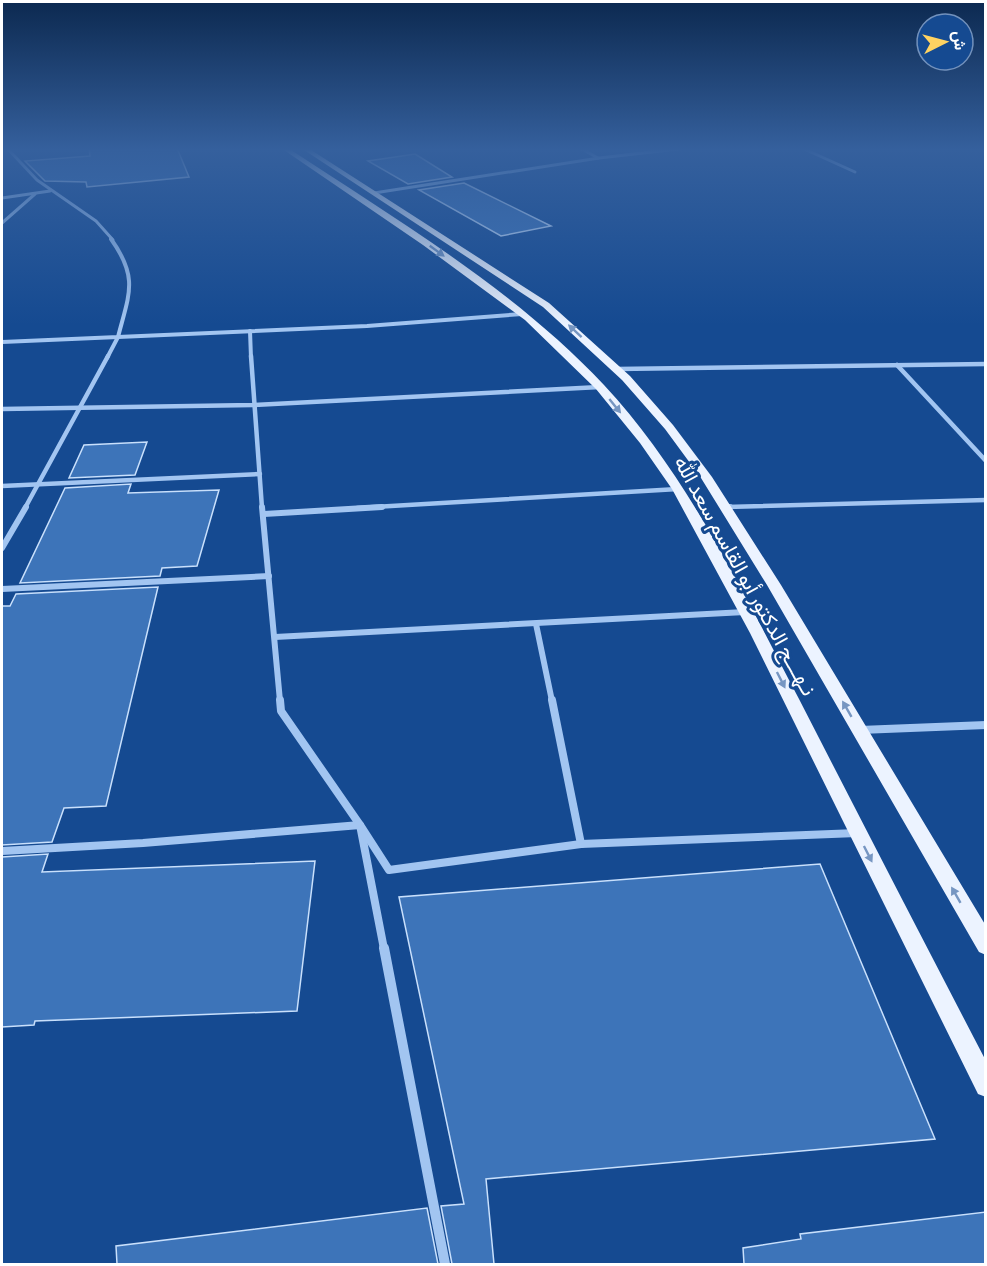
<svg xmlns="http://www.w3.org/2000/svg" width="987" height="1266" font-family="'Alegreya Sans',Vazirmatn,sans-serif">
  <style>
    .building { fill: #3d74b9; stroke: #c9e0fc; stroke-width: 1.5 }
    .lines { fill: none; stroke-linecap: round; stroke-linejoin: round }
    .street-far5 { stroke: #a2c5f1; stroke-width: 3 }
    .street-far4 { stroke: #a2c5f1; stroke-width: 4 }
    .street-far3 { stroke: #a2c5f1; stroke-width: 4.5 }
    .street-far2 { stroke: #a2c5f1; stroke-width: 6 }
    .street-far1 { stroke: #a2c5f1; stroke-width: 8 }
    .street { stroke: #a2c5f1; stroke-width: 10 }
    .primary { fill: #ecf3ff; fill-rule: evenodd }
    .oneway { fill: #7696c2 }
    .labels { text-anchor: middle; stroke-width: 6; stroke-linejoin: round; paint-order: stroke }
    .street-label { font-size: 21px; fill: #fff; stroke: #154a91 }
  </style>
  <rect width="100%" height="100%" fill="#154a91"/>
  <g class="building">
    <path d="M89,148H177L189,177L87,187L86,182L45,181L25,161L90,156Z"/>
    <path d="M415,154L452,177L408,184L368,161Z"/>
    <path d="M464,183L551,226L501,236L419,190Z"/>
    <path d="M147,442L135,475L69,478L84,445Z"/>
    <path d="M131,484L128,493L219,490L197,566L162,568L160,576L20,583L65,488Z"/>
    <path d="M158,587L106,806L64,808L52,842L2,845V606H10L16,594Z"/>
    <path d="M48,854L42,872L315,861L297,1011L35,1021L34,1025L2,1027V857Z"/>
    <path d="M820,864L935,1139L486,1179L494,1264H452L441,1206L464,1204L399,897Z"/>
    <path d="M427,1208L438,1264H117L116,1246Z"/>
    <path d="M986,1212V1264H744L743,1248L801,1239L800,1234Z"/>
  </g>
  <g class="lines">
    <g class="street-far5">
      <path d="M7,148L37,180L96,221L113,240"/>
      <path d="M580,148L598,158"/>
      <path d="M802,148L855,172"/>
      <path d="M374,193L599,158L687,148"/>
      <path d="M2,198L50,191"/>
      <path d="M2,223L35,194"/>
    </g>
    <g class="street-far4">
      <path d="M250,331L251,358"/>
      <path d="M2,342L118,337C129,294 139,278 111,239"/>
      <path d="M107,358L118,337L367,326L522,314"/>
    </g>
    <g class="street-far3">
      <path d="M251,356L262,508"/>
      <path d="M897,365L986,461"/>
      <path d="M617,369L986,364"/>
      <path d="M2,409L253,405L600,387"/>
      <path d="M2,486L260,474"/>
      <path d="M726,507L986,500"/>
      <path d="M25,508L108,356"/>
      <path d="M357,508L678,489"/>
    </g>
    <g class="street-far2">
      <path d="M262,507L280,701"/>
      <path d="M726,507H730"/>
      <path d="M264,514L382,507"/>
      <path d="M2,548L26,507"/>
      <path d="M2,589L269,576"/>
      <path d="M536,624L552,701"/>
      <path d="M275,637L745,612"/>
    </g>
    <g class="street-far1">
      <path d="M280,700L281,711L360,825L384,949"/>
      <path d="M552,700L581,844"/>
      <path d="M860,730L986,725"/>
      <path d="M2,851L143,843L360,825L389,870L581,844L857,833"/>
    </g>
    <path class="street" d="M384,948L445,1264"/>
    <g class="primary">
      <path d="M281,148H288C397,220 514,289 604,385C687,474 743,592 799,699C861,820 923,940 986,1061V1097L978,1094L750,633L672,489L640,443L596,389L525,320L423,245Z"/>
      <path d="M301,148H308L549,303L630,376L673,425L712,477L781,585L986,926V955L979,952L767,585L701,478L665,429L622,380L543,307Z"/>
    </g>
  </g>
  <defs><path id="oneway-solid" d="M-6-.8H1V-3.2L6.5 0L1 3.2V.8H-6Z" transform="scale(1.5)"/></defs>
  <g class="oneway">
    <use href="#oneway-solid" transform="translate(437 251) rotate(36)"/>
    <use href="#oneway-solid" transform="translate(575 331) rotate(-137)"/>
    <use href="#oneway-solid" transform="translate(615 406) rotate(51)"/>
    <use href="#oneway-solid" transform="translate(781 680) rotate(63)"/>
    <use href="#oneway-solid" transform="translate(847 709) rotate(-120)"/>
    <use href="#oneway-solid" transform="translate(868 854) rotate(63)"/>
    <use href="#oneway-solid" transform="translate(956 895) rotate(-120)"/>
  </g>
  <linearGradient id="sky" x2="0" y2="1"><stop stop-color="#0c2950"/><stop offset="0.46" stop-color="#35609d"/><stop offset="1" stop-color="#35609d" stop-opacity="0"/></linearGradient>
  <rect width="987" height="325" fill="url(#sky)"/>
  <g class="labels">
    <g class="street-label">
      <text transform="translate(745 576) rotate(61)" y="7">نـهـــج الدكتور أبو القاسم سعد الله</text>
    </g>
  </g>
  <rect width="987" height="1266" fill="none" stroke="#ffffff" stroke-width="6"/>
  <g transform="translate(945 42) rotate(84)"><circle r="28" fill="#154a91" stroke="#7392bd" stroke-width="1.5"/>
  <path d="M0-4.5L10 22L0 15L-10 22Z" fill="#ffd362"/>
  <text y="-9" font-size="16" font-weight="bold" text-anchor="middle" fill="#ffffff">ش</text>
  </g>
</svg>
